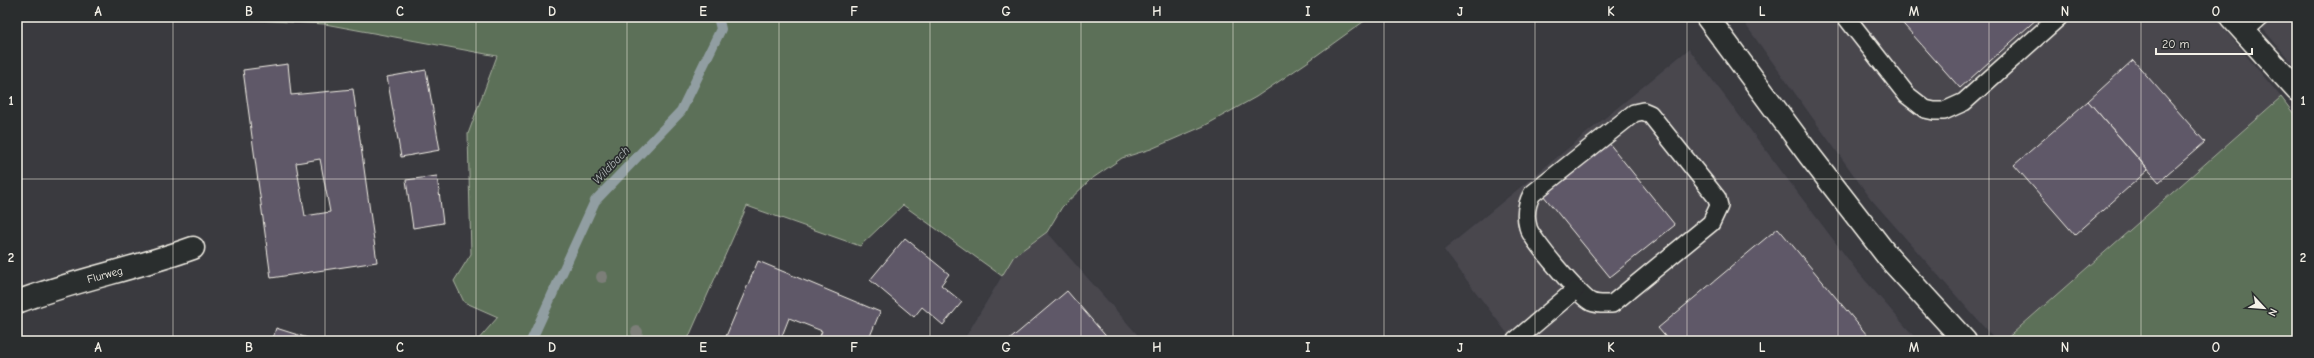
<svg xmlns="http://www.w3.org/2000/svg" width="2314" height="358" font-family="'Comic Neue',sans-serif">
  <style>
    .built { fill: #48464e }
    .green { fill: #5c6f58; stroke: #a8b0a0 }
    .lines { fill: none; stroke-linecap: round; stroke-linejoin: round }
    .stream { stroke: #919ea2; stroke-width: 10 }
    .building { fill: #5f5868; stroke: #f4f1e8; fill-rule: evenodd }
    .service-casing { stroke: #f4f1e8; stroke-width: 20 }
    .minor-casing { stroke: #f4f1e8; stroke-width: 25 }
    .primary-casing { stroke: #f4f1e8; stroke-width: 25 }
    .service { stroke: #2a2d2e; stroke-width: 17 }
    .minor { stroke: #2a2d2e; stroke-width: 22 }
    .primary { stroke: #2a2d2e; stroke-width: 22 }
    .tree { fill: #7b7e78 }
    .grid { fill: none; stroke: #f4f1e8; stroke-width: 1; stroke-opacity: 0.55 }
    .labels { text-anchor: middle; stroke-width: 3.5; stroke-linejoin: round; paint-order: stroke }
    .street-label { font-size: 11px; fill: #f4f1e8; stroke: #2a2d2e }
    .water-label { font-size: 12px; font-style: italic; fill: #b2b9b9; stroke: #2a2d2e }
    .neatline { fill: none; stroke: #f4f1e8; stroke-width: 1.5 }
    .grid-label { font-size: 13px; text-anchor: middle; font-weight: bold; fill: #f4f1e8 }
  </style>
  <rect width="100%" height="100%" fill="#3a3a3f"/>
  <filter id="ink" filterUnits="userSpaceOnUse"><feTurbulence type="fractalNoise" baseFrequency=".025" numOctaves="2"/><feDisplacementMap in="SourceGraphic" scale="8" xChannelSelector="R" yChannelSelector="G"/><feConvolveMatrix kernelMatrix="1 2 1 2 8 2 1 2 1" color-interpolation-filters="sRGB"/></filter>
  <g filter="url(#ink)">
    <g class="built">
      <path d="M1740,17H2214L2281,97L2004,341H1996L1871,199Z"/>
      <path d="M2253,17H2297V69Z"/>
      <path d="M1689,49L1857,271L1918,341H1513L1444,250Z"/>
      <path d="M1047,232L1143,341H963L1014,256Z"/>
    </g>
    <g class="green">
      <path d="M204,17H1370L1306,63L1256,97L1204,126L1151,149L1122,158L1090,180L1062,207L1047,232L1014,256L1002,276L903,205L860,246L747,206L687,341H477L498,317L464,302L454,281L471,254L468,134L497,56L325,24Z"/>
      <path d="M2281,97L2297,118V341H2004Z"/>
    </g>
    <g class="lines">
      <path class="stream" d="M531,341L595,201L681,111L721,29L718,17"/>
    </g>
    <g class="building">
      <path d="M1897,17H2039L1960,88Z"/>
      <path d="M2133,60L2205,142L2159,182L2088,101Z"/>
      <path d="M288,64L291,95L353,89L377,262L271,278L243,70ZM320,159L330,212L305,216L296,163Z"/>
      <path d="M426,70L440,150L401,157L387,77Z"/>
      <path d="M2088,101L2148,170L2075,235L2014,165Z"/>
      <path d="M1608,142L1675,225L1610,277L1543,195Z"/>
      <path d="M437,176L443,223L413,228L406,180Z"/>
      <path d="M1778,228L1872,341H1669L1658,328Z"/>
      <path d="M905,238L949,274L941,285L962,302L943,325L922,307L914,317L870,280Z"/>
      <path d="M758,261L880,312L868,341H818L822,331L789,318L780,341H724Z"/>
      <path d="M1067,291L1110,341H1008Z"/>
      <path d="M276,328L317,341H272Z"/>
    </g>
    <g class="lines">
      <g class="service-casing">
        <g id="service">
          <path d="M1846,17L1907,95L1925,109L1934,111H1944L1964,102L2059,17"/>
          <path d="M2244,31L2260,17"/>
          <path d="M1643,111L1650,114L1717,198L1719,206L1711,223L1612,304C1606,304 1598,305 1591,302C1581,298 1530,238 1528,227C1525,216 1526,205 1532,194L1634,113Z"/>
          <path d="M1515,341L1575,290"/>
        </g>
      </g>
      <g class="minor-casing">
        <g id="minor">
          <path d="M2231,17L2297,90"/>
          <path id="s1" d="M17,302C74,280 135,269 193,248"/>
        </g>
      </g>
      <g class="primary-casing">
        <path id="primary" d="M1707,17L1810,156L1889,258L1965,341"/>
      </g>
      <use href="#service" class="service"/>
      <use href="#minor" class="minor"/>
      <use href="#primary" class="primary"/>
    </g>
    <g class="tree">
      <circle cx="602" cy="277" r="6"/>
      <circle cx="637" cy="332" r="6"/>
    </g>
  </g>
  <path class="grid" d="M173,17V341M325,17V341M476,17V341M627,17V341M779,17V341M930,17V341M1081,17V341M1233,17V341M1384,17V341M1535,17V341M1687,17V341M1838,17V341M1989,17V341M2141,17V341M17,179H2297"/>
  <g class="labels">
    <g class="street-label">
      <text dy="4" stroke="none"><textPath href="#s1" startOffset="92">Flurweg</textPath></text>
    </g>
    <g class="water-label">
      <text transform="translate(611 165) rotate(-46)" y="4">Wildbach</text>
    </g>
  </g>
  <rect width="2314" height="358" fill="none" stroke="#2a2d2e" stroke-width="44"/>
  <g transform="translate(2264 308) rotate(116)" stroke="#2a2d2e" stroke-width="3" paint-order="stroke">
  <path d="M0-3L7 15L0 10L-7 15Z" fill="#f4f1e8"/>
  <text y="-6" font-size="11" font-weight="bold" text-anchor="middle" fill="#f4f1e8">N</text>
  </g>
  <path d="M2156 48v6h96v-6" fill="none" stroke="#f4f1e8" stroke-width="2"/>
  <text x="2162" y="48" font-size="12" fill="#f4f1e8" stroke="#2a2d2e" stroke-width="3" paint-order="stroke">20 m</text>
  <rect x="22" y="22" width="2270" height="314" class="neatline"/>
  <g class="grid-label">
    <text x="98" y="16">A</text>
    <text x="249" y="16">B</text>
    <text x="400" y="16">C</text>
    <text x="552" y="16">D</text>
    <text x="703" y="16">E</text>
    <text x="854" y="16">F</text>
    <text x="1006" y="16">G</text>
    <text x="1157" y="16">H</text>
    <text x="1308" y="16">I</text>
    <text x="1460" y="16">J</text>
    <text x="1611" y="16">K</text>
    <text x="1762" y="16">L</text>
    <text x="1914" y="16">M</text>
    <text x="2065" y="16">N</text>
    <text x="2216" y="16">O</text>
    <text x="11" y="105">1</text>
    <text x="2303" y="105">1</text>
    <text x="11" y="262">2</text>
    <text x="2303" y="262">2</text>
    <text x="98" y="352">A</text>
    <text x="249" y="352">B</text>
    <text x="400" y="352">C</text>
    <text x="552" y="352">D</text>
    <text x="703" y="352">E</text>
    <text x="854" y="352">F</text>
    <text x="1006" y="352">G</text>
    <text x="1157" y="352">H</text>
    <text x="1308" y="352">I</text>
    <text x="1460" y="352">J</text>
    <text x="1611" y="352">K</text>
    <text x="1762" y="352">L</text>
    <text x="1914" y="352">M</text>
    <text x="2065" y="352">N</text>
    <text x="2216" y="352">O</text>
  </g>
</svg>
